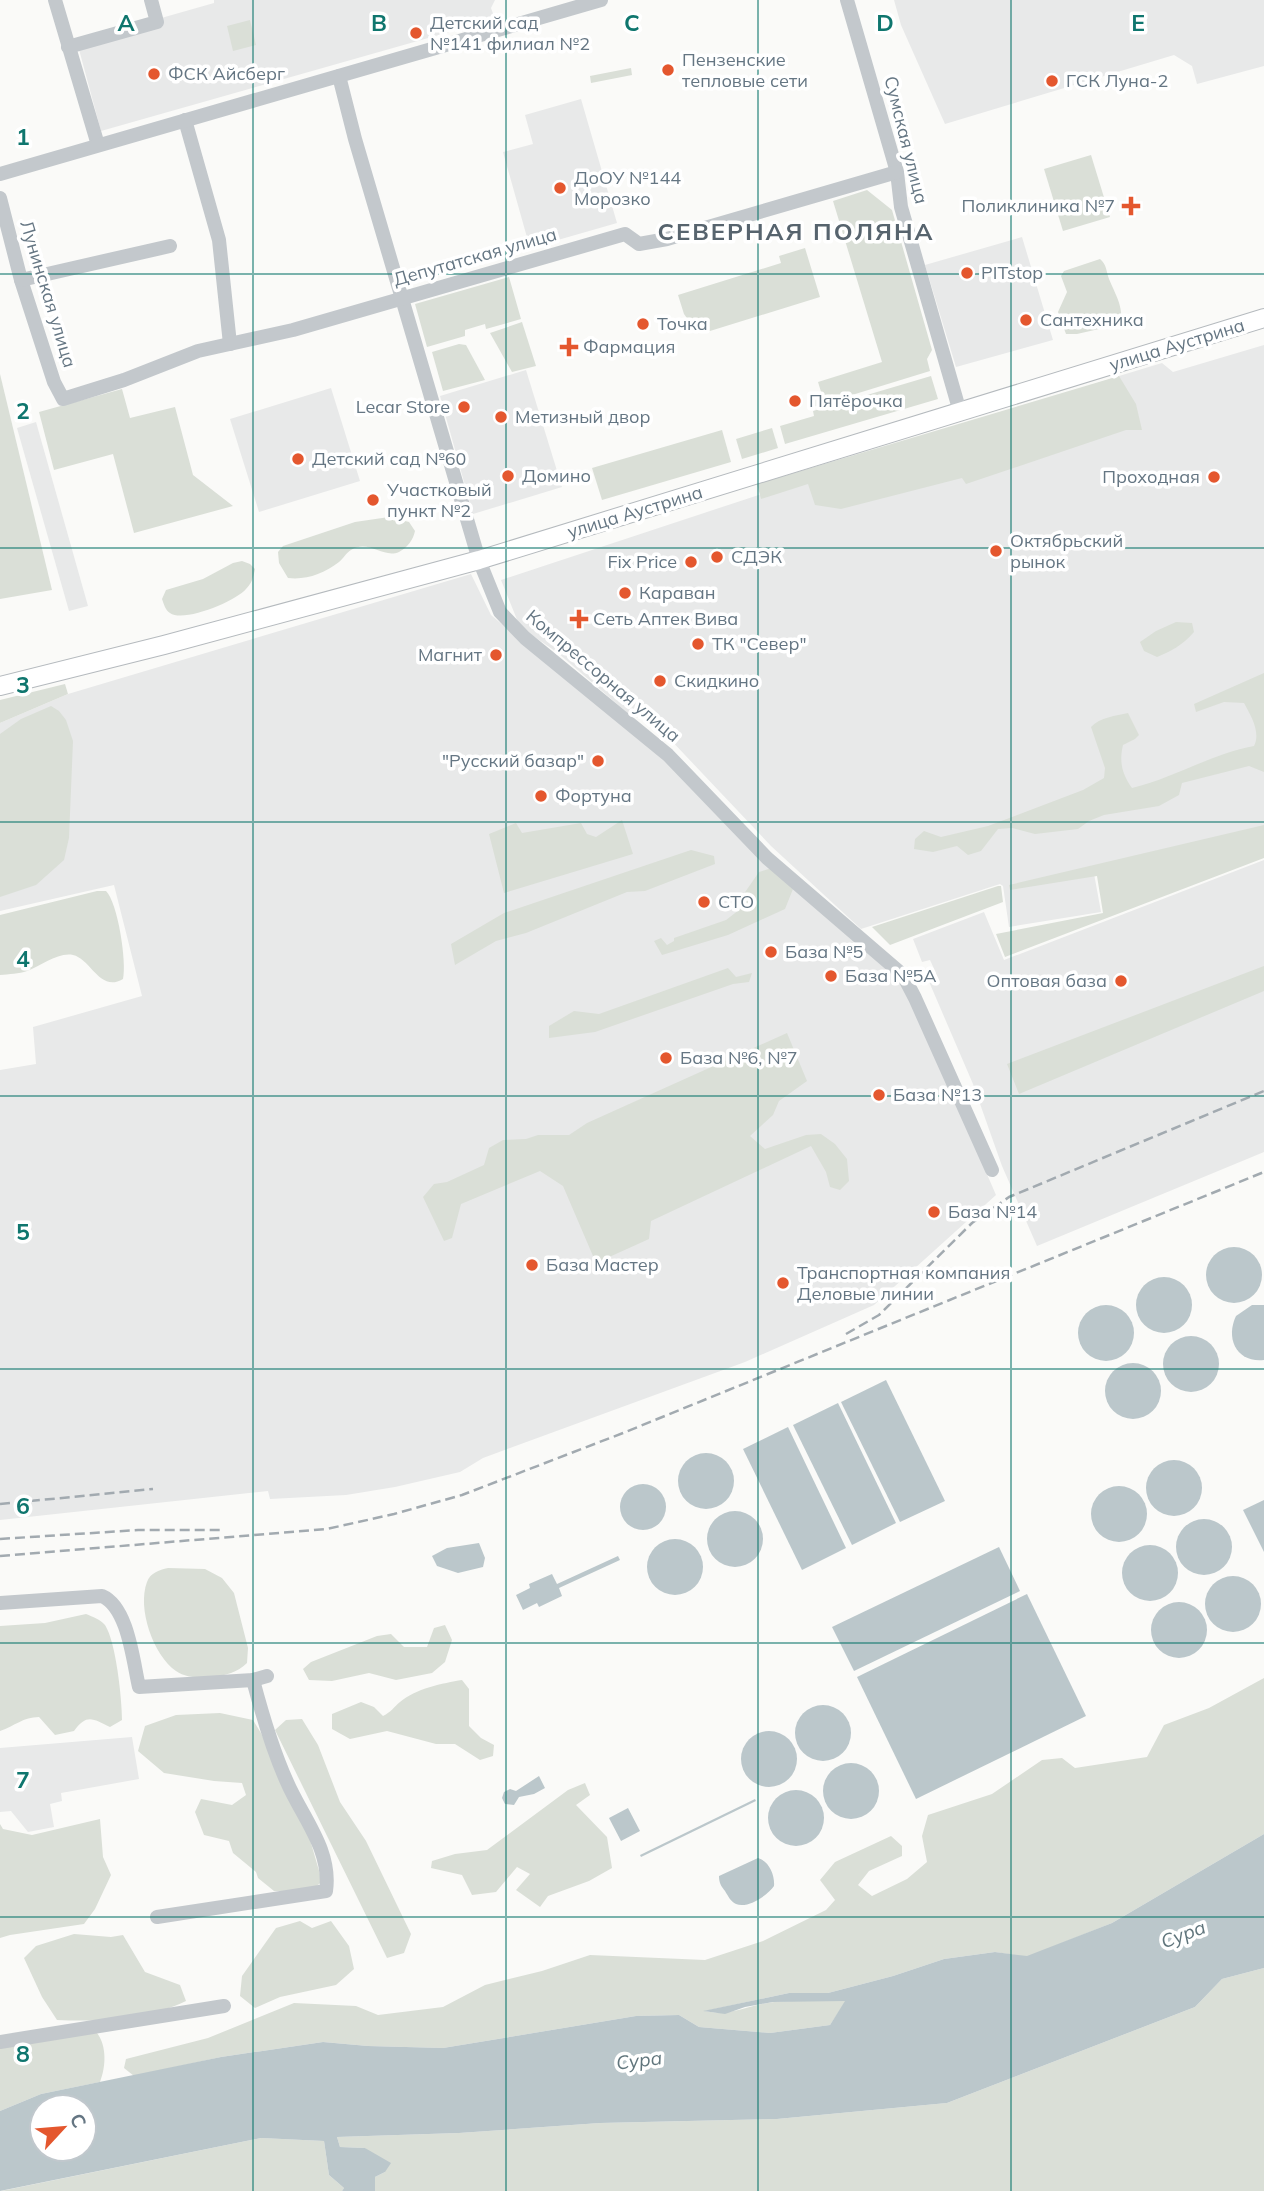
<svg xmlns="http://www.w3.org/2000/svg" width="1264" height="2191" font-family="Mulish,sans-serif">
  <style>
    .built { fill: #e8e9e9 }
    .green { fill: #dadfd7 }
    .water { fill: #bbc7cb; fill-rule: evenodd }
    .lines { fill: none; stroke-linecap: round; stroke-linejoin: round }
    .major-casing { stroke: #b5babe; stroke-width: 20 }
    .minor { stroke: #c3c8cc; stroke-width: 14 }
    .major { stroke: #fff; stroke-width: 18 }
    .rail { stroke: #a2aab0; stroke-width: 2.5; stroke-dasharray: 10 5; stroke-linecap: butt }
    .grid { fill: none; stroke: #0f766e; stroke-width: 2; stroke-opacity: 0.55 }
    .poi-dot { fill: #e4572e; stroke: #fff; stroke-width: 2.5 }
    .labels { text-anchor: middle; stroke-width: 7; stroke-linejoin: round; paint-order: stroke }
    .poi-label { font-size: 18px; fill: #657683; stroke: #fff; text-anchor: start }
    .street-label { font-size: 18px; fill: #657683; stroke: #fff }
    .water-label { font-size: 19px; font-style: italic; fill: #60757c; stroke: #fff }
    .district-label { font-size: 24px; font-weight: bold; letter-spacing: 2px; fill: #57646e; stroke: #fff }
    .grid-label { font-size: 23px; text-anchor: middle; font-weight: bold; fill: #0f766e; stroke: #fff; stroke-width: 7; stroke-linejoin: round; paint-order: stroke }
  </style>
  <rect width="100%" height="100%" fill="#fafaf8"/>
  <g class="built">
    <path d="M214,0H495L491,8L495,19L101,131L77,42L214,3Z"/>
    <path d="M894,0H1264V66L1197,84L1192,66L1174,55L945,124L901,25Z"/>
    <path d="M581,99L617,223L530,248L503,152L533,144L525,115Z"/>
    <path d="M1022,237L1053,340L956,367L925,265Z"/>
    <path d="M1264,345V827L1093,868L1101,912L1009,927L1003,886L1000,884L861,929L771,846L650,718L632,717L558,653L520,627L501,580L1119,376L1162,363L1173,372Z"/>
    <path d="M526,370L562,487L473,514L440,396Z"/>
    <path d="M331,388L360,481L259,512L230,419Z"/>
    <path d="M36,422L88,606L69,611L17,428Z"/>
    <path d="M471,574L491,615L671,766L905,985L996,1195L874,1305L745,1362L483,1458L460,1472L395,1487L346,1495L270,1499L268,1491L0,1520V1070L36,1064L33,1027L142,996L114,885L0,911V723L68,694Z"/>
    <path d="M1264,860V1152L1037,1246L1002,1166L973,1084L927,977L936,973L930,960L922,962L913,939L984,912L1004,960Z"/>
    <path d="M132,1737L139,1779L61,1793L62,1801L50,1804L54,1827L28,1832L11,1811L0,1812V1748Z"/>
  </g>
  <g class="green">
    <path d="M250,20L256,45L233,51L227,26Z"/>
    <path d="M631,68L632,75L591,83L590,76Z"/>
    <path d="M1091,155L1110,217L1063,231L1044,169Z"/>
    <path d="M867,190L892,210L932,350L927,359L930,371L813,407L810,399L822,395L818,382L882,362L833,201Z"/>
    <path d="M805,248L820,297L710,331L694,328L684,314L678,295L781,263L779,256Z"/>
    <path d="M1100,259C1107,265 1106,271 1109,279C1116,296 1123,305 1121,324L1077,334H1066L1058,312L1067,292L1061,276L1064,271Z"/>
    <path d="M509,277L521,319L486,329L485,324L465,330V336L427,347L415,304Z"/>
    <path d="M522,322L536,366L512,372L490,333Z"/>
    <path d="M459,344L466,345L485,380L443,391L432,352Z"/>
    <path d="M0,374L52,590L0,599Z"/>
    <path d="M931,376L938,399L785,444L780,426L814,416L813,411Z"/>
    <path d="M1119,376L1136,404L1142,430H1126L966,484L962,478L841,509L815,505L808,484L761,499L757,484Z"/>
    <path d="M122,389L130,418L175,407L193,475L233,506L134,533L113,454L54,470L39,412Z"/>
    <path d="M772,428L778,448L742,459L736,439Z"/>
    <path d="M722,430L731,462L602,500L592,468Z"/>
    <path d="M389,517L409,522L415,531C413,540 408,547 399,552C383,559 369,539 351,550C346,553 343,559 339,562C323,574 307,580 288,578L279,563L278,552L283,546L355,522Z"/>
    <path d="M242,561L250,564L255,569C253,578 252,583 246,589C236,601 184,623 170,613C165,610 164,604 162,599L166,590L203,579L233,563Z"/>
    <path d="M1176,622L1192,623L1194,632C1183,645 1171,651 1157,657L1144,651L1140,642L1156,631Z"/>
    <path d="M1264,673V772L1249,766L1182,783L1179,795L1159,806L1104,815L1089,821L1078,829L1035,834L1012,828L998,829L981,851L968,855L957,846L933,852L914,849L915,839L924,831L941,837L988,826L1083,790L1104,778L1105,768L1091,727C1100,717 1116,716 1128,713L1139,735L1135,739L1123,745C1119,762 1122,774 1132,788C1174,778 1211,754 1254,746C1261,732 1251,716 1244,703L1224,702L1196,712L1194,704Z"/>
    <path d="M65,684L68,694L0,723V700Z"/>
    <path d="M51,706L59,711L66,720L73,741L69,838L64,860L36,885L0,897V734L21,719Z"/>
    <path d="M622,820L633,854L504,893L489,834L516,823L522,833L581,823L587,834L596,837Z"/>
    <path d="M1264,825V858L1005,957L996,934L1103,913L1097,876L1010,890L1009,885Z"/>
    <path d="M691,850L714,856L715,864L645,891L627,892L526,933L496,941L455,965L451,944L504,913Z"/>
    <path d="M772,868L793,889L785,909L728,935L662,955L654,941L661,938L667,945L674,941V938L726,920L739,910L741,898L759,872Z"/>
    <path d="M998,886H1001L1003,902L890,945L872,927Z"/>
    <path d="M97,891H106C118,903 127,963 123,979C100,993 91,959 73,955C58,952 41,966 27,971C19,974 9,974 0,975V915Z"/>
    <path d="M1264,966V991L1019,1094L1007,1064Z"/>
    <path d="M728,968L736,977L752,973L749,982L733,984L595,1032L549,1038V1026L574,1011L599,1014Z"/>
    <path d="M787,1033L807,1081L779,1101L773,1115L750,1136L765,1149L806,1135L821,1134L835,1144L847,1159L849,1181L840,1190L830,1187L826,1172L811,1146L651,1221L649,1239L596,1263L563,1186L540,1171L461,1204L452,1238L444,1241L423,1197L434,1184L447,1182L484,1165L489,1148L503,1140L526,1139L538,1135H569L587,1123Z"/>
    <path d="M168,1568L205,1569L222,1578L234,1593L248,1648L247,1663C236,1673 227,1675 212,1677C200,1678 186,1678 176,1671C153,1655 137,1608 147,1582C150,1573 159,1570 168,1568Z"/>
    <path d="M86,1614C93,1617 100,1619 105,1625C116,1642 122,1699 122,1720L110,1727C93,1719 87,1713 74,1731L55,1735L39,1717C23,1717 15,1726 0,1731V1626L45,1623Z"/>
    <path d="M445,1625L452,1640L445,1662L432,1673L396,1680L369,1673L332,1681L309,1680L303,1669L311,1662L377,1636L391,1634L404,1647H427L434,1628Z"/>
    <path d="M1264,1678V1834L1112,1923L1027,1957L995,1952L944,1959L893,1976L828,1993H789L705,2011C731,2017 748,2005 774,2002C798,2000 822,2001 846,2001L830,2025L770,2033L699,2027L679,2015L636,2016L443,2048L368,2046L323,2042L221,2057L134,2076L124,2068L126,2059L208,2038L294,2003L356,2006L378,2015L443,2007L485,1985L542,1971L590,1955L705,1960L763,1941L826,1910L835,1900L820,1880L835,1862L891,1836L902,1846V1856L869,1871L858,1885L872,1896L907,1879L927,1862L922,1836L928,1815L992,1794L1042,1760L1062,1758L1075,1768L1147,1757L1164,1725L1209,1708Z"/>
    <path d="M462,1680L469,1689V1726L481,1738L494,1745L493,1756L480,1760L455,1744H436L387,1731L350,1739L332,1729V1714L361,1702L374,1707L383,1716C391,1712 394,1707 400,1702C415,1689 443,1683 462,1680Z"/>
    <path d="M220,1713L253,1720L261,1733L304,1819L322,1881L312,1891H274L258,1878L256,1872L233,1853L229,1841L204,1835L195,1812L201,1799L232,1805L246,1795L242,1783L214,1781L164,1773L138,1751L145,1726L176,1715Z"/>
    <path d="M302,1719L318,1745L340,1802L366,1841L411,1934L404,1953L387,1958L275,1730L286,1720Z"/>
    <path d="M585,1783L590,1795L576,1805L607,1837L612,1868L589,1881L548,1896L540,1907L516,1890L530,1874L517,1867L496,1892L472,1895L462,1875L431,1868L432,1861L455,1854L487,1850L568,1790Z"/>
    <path d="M100,1819L103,1857L111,1875L95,1909L84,1924L10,1935L0,1938V1824L3,1829L32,1835Z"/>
    <path d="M300,1921L312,1928L331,1921L349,1946L354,1969L336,1985L280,1997L255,2008L240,1996L242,1976L276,1928Z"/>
    <path d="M74,1934L111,1937L123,1935L145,1972L180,1985L186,2001C147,2020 100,2022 57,2020L42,1997L24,1958L36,1946Z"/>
    <path d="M1264,1968V2191H375V2177L385,2172L365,2148L340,2147L337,2137L459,2133L600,2123L777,2119L947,2103L1195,2007L1222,1979Z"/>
    <path d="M97,2033C107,2046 106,2067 100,2082L41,2094L0,2111V2045Z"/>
    <path d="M261,2138L324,2141L329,2175L344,2188L342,2191H1Z"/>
  </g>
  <g class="water">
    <circle cx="1234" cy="1275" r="28"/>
    <circle cx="1164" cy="1305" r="28"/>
    <path d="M1252,1305H1264V1360C1237,1363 1225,1339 1236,1316Z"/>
    <circle cx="1106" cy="1333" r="28"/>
    <circle cx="1191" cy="1364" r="28"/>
    <circle cx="1133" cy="1391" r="28"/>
    <path d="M886,1380L945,1501L900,1522L841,1402Z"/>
    <path d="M838,1403L896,1523L852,1545L793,1425Z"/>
    <path d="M788,1427L846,1548L802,1570L743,1449Z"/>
    <circle cx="706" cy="1481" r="28"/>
    <circle cx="1174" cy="1488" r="28"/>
    <circle cx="643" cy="1507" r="23"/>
    <circle cx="1119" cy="1514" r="28"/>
    <path d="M1264,1500V1552L1243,1510Z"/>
    <circle cx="735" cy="1539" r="28"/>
    <circle cx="1204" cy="1547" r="28"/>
    <circle cx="675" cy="1567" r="28"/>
    <path d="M479,1543L485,1558L483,1567L458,1573L437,1566L432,1556L447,1548Z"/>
    <circle cx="1150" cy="1573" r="28"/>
    <path d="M999,1547L1020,1591L854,1671L832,1627Z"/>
    <path d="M618,1556L620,1560L559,1588L562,1596L539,1607L537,1603L523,1610L516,1595L530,1588L529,1584L552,1574L557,1584Z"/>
    <circle cx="1233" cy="1604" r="28"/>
    <path d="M1027,1594L1086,1716L916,1799L857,1677Z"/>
    <circle cx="1179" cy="1630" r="28"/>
    <circle cx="823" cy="1733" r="28"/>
    <circle cx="769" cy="1759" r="28"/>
    <circle cx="851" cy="1791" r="28"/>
    <path d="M539,1776L545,1788L534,1794L519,1797L514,1805L505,1804L502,1798L504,1792L510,1789L516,1791Z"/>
    <circle cx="796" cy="1818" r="28"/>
    <path d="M755,1799L756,1801L641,1857L640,1855Z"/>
    <path d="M628,1808L640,1831L621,1841L609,1818Z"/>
    <path d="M1264,1834V1968L1222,1979L1195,2007L947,2103L777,2119L600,2123L459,2133L337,2137L340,2147L365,2148L391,2163L385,2172L375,2177V2191H342L344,2188L329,2175L324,2141L261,2138L0,2191V2111L41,2094L221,2057L323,2042L368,2046L443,2048L636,2016L679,2015L699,2027L770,2033L830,2025L845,2001L773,2002L745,2007L725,2014L703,2011L789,1993H828L893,1976L944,1959L995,1952L1027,1956L1112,1923ZM42,2107H84V2149H42Z"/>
    <path d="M758,1858C769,1861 775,1875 774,1886C768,1895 748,1909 736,1904C731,1902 728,1896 725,1891C721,1886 719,1883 719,1876Z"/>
  </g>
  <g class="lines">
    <g class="major-casing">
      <path id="major" d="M0,686L164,645L479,560L1264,318"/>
    </g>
    <g class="minor">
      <path d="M55,0L98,145"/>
      <path d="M847,0L897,172L901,207L960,412"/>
      <path d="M68,47L157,22L151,0"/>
      <path d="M339,76L355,139L479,560L500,612L525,638L668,755L767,858L903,975L915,998L992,1170"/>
      <path d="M185,120L219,240L230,344"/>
      <path d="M0,174L601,0"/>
      <path d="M0,198L21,280L54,382L63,399L124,380L198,351L293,330L625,234L639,244L667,239L897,172"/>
      <path d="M21,280L170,246"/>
      <path d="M0,1603L102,1596C128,1607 133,1661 139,1687L253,1680L267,1676"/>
      <path d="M157,1917L326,1891C332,1850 302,1817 287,1782C272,1749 262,1714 253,1680"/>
      <path d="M0,2042L224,2006"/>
    </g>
    <use href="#major" class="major"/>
    <g class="rail">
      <path d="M846,1334L879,1315L972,1223L1009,1197L1264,1091"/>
      <path d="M0,1504L153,1489"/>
      <path d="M0,1539L138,1530H224"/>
      <path d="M0,1556L327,1529L394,1514L462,1495L623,1433L1264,1172"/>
    </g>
  </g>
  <path class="grid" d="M253,0V2191M506,0V2191M758,0V2191M1011,0V2191M0,274H1264M0,548H1264M0,822H1264M0,1096H1264M0,1369H1264M0,1643H1264M0,1917H1264"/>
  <g class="poi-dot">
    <circle cx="416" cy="33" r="7"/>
    <circle cx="668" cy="70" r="7"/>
    <circle cx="154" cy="74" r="7"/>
    <circle cx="1052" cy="81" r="7"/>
    <circle cx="560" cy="188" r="7"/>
    <path d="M1127.5 195.5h7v7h7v7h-7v7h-7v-7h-7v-7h7z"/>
    <circle cx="967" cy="273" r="7"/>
    <circle cx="1026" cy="320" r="7"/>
    <circle cx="643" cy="324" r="7"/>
    <path d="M565.5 336.5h7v7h7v7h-7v7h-7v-7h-7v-7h7z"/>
    <circle cx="795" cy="401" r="7"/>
    <circle cx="464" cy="407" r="7"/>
    <circle cx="501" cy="417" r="7"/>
    <circle cx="298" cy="459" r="7"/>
    <circle cx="508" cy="476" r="7"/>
    <circle cx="1214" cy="477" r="7"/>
    <circle cx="373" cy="500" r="7"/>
    <circle cx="996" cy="551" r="7"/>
    <circle cx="717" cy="557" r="7"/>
    <circle cx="691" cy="562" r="7"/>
    <circle cx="625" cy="593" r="7"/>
    <path d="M575.5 608.5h7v7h7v7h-7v7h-7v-7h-7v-7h7z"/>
    <circle cx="698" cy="644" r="7"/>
    <circle cx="496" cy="655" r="7"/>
    <circle cx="660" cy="681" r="7"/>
    <circle cx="598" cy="761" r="7"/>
    <circle cx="541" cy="796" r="7"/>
    <circle cx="704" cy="902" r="7"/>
    <circle cx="771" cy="952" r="7"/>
    <circle cx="831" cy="976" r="7"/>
    <circle cx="1121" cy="981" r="7"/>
    <circle cx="666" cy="1058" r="7"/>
    <circle cx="879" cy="1095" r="7"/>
    <circle cx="934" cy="1212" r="7"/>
    <circle cx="532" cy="1265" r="7"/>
    <circle cx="783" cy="1283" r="7"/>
  </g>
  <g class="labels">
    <g class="poi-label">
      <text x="430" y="29">Детский сад<tspan x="430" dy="21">№141 филиал №2</tspan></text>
      <text x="682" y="66">Пензенские<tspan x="682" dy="21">тепловые сети</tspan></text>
      <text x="168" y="80">ФСК Айсберг</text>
      <text x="1066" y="87">ГСК Луна-2</text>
      <text x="574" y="184">ДоОУ №144<tspan x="574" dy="21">Морозко</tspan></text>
      <text x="1115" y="212" text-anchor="end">Поликлиника №7</text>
      <text x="981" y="279">PITstop</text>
      <text x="1040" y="326">Сантехника</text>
      <text x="657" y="330">Точка</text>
      <text x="583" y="353">Фармация</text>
      <text x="809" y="407">Пятёрочка</text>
      <text x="450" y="413" text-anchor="end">Lecar Store</text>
      <text x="515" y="423">Метизный двор</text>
      <text x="312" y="465">Детский сад №60</text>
      <text x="522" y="482">Домино</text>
      <text x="1200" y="483" text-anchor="end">Проходная</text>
      <text x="387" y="496">Участковый<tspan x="387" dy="21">пункт №2</tspan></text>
      <text x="1010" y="547">Октябрьский<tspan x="1010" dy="21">рынок</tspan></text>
      <text x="731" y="563">СДЭК</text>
      <text x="677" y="568" text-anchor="end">Fix Price</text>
      <text x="639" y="599">Караван</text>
      <text x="593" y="625">Сеть Аптек Вива</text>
      <text x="712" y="650">ТК "Север"</text>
      <text x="482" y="661" text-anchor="end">Магнит</text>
      <text x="674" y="687">Скидкино</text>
      <text x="584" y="767" text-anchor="end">"Русский базар"</text>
      <text x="555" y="802">Фортуна</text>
      <text x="718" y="908">СТО</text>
      <text x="785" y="958">База №5</text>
      <text x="845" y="982">База №5А</text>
      <text x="1107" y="987" text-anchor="end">Оптовая база</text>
      <text x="680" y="1064">База №6, №7</text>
      <text x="893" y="1101">База №13</text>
      <text x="948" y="1218">База №14</text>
      <text x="546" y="1271">База Мастер</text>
      <text x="797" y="1279">Транспортная компания<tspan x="797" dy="21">Деловые линии</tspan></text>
    </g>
    <g class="street-label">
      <text transform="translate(906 140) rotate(76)" y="6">Сумская улица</text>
      <text transform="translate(475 257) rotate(-16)" y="6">Депутатская улица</text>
      <text transform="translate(48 294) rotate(73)" y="6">Лунинская улица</text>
      <text transform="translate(1177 345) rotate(-17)" y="6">улица Аустрина</text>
      <text transform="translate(635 512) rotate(-17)" y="6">улица Аустрина</text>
      <text transform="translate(603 676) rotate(40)" y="6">Компрессорная улица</text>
    </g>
    <g class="water-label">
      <text transform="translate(1183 1934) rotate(-21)" y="7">Сура</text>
      <text transform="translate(639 2060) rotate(-7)" y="7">Сура</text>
    </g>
    <g class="district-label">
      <text x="796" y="240">СЕВЕРНАЯ ПОЛЯНА</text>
    </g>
  </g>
  <g class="grid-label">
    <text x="126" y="31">A</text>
    <text x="379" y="31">B</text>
    <text x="632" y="31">C</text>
    <text x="885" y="31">D</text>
    <text x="1138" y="31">E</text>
    <text x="23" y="145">1</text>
    <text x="23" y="419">2</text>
    <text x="23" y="693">3</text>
    <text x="23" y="967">4</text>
    <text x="23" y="1240">5</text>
    <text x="23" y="1514">6</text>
    <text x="23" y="1788">7</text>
    <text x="23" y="2062">8</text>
  </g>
  <g transform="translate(63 2128) rotate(64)"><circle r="33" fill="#ffffff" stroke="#c1c8cd" stroke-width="2"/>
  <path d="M0-5L12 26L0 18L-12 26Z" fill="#e4572e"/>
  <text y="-10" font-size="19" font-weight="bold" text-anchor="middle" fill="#657683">С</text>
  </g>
</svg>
